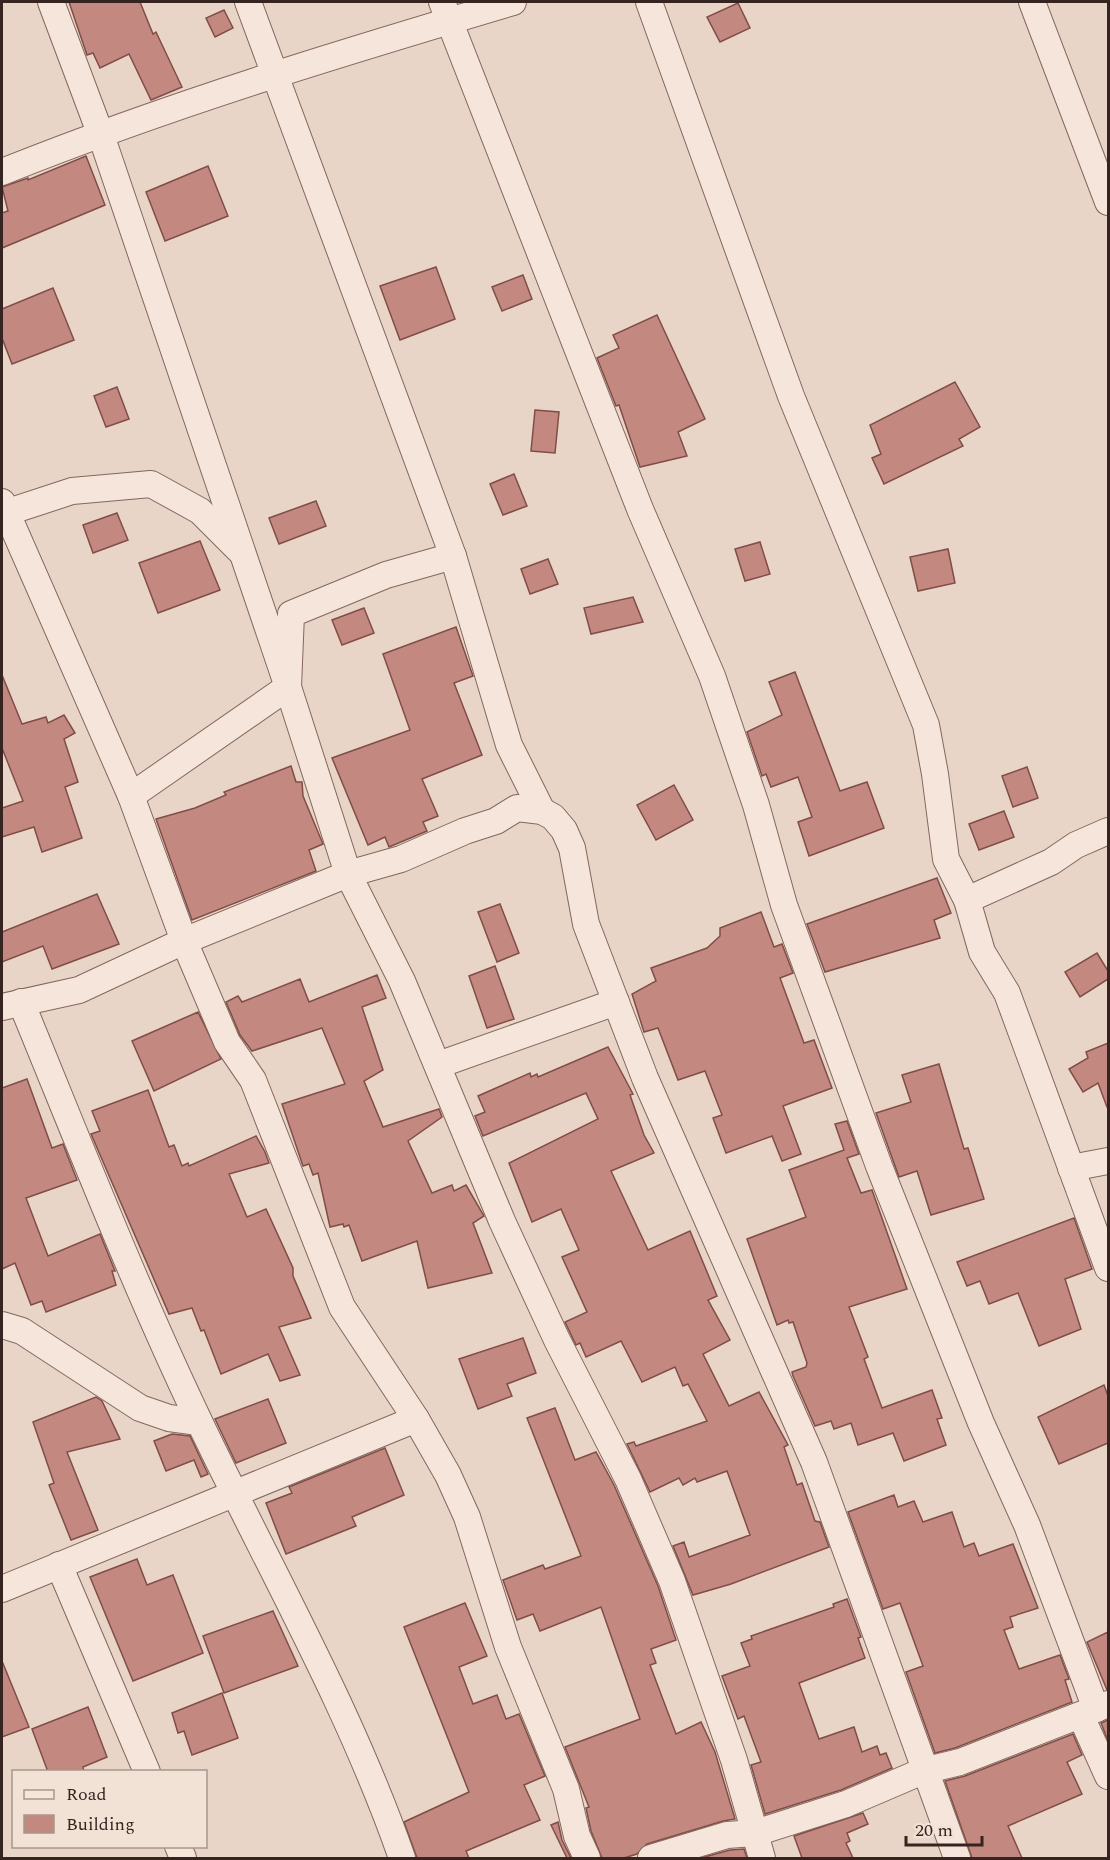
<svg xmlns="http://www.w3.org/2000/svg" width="1110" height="1860" font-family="Spectral,serif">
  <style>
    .building { fill: #c38981; stroke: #804d47; stroke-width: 1.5 }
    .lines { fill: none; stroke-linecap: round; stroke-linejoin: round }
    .street-casing { stroke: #83675e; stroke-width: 28 }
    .street { stroke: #f5e5da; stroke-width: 26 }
  </style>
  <rect width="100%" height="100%" fill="#e9d5c7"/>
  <g class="building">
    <path d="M69,2H140L153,34L156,32L182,87L151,100L129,54L100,68L93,53L87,55Z"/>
    <path d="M738,3L750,28L720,42L707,17Z"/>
    <path d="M224,10L233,28L215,37L206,18Z"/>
    <path d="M86,156L105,205L2,248V213L8,211L2,187L28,178V180Z"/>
    <path d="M208,166L228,216L165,241L146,192Z"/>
    <path d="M436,267L455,319L400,340L380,286Z"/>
    <path d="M523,275L532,299L502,311L492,287Z"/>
    <path d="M53,288L74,340L12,364L2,338V309Z"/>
    <path d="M657,315L705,419L678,432L687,456L640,467L619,405L616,406L597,358L619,348L613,335Z"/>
    <path d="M955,382L980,427L959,439L963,446L884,484L872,458L881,454L870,425Z"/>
    <path d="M117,387L129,419L106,427L94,396Z"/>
    <path d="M535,410L559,412L555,453L531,451Z"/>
    <path d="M514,474L527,506L503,515L490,484Z"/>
    <path d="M316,501L326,526L279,544L269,518Z"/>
    <path d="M117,513L128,540L93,553L83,525Z"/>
    <path d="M200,541L220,590L158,613L139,563Z"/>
    <path d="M760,542L770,574L745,581L735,549Z"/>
    <path d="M948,549L955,583L918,591L910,557Z"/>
    <path d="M548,559L558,584L530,594L521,569Z"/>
    <path d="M633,597L643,622L591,634L584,608Z"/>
    <path d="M364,608L374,633L342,645L332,620Z"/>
    <path d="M456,627L473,676L454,683L482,755L422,779L438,816L423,822L427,831L389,847L385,837L368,845L332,758L410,730L383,654Z"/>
    <path d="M795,672L840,791L867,782L884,828L809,856L798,822L812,817L798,777L771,787L766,774L762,776L747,732L782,715L769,682Z"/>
    <path d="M2,675L22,724L46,717L48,723L64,715L75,733L64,739L78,782L65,787L82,838L42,852L34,827L2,837V808L23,801L2,748Z"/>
    <path d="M291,766L296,782H302L303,796L323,844L309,850L316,871L192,920L156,819L195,808L226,795L224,792Z"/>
    <path d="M1027,767L1038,798L1013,807L1002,776Z"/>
    <path d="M674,785L693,820L656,840L637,805Z"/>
    <path d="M1004,811L1014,837L979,850L969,824Z"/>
    <path d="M937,878L951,913L934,920L940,938L825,972L807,924Z"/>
    <path d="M97,894L119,944L52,969L43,946L2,962V932Z"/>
    <path d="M500,904L519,953L497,962L478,912Z"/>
    <path d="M761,912L774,947L782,944L793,973L780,978L804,1043L814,1040L832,1088L783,1106L801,1154L782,1161L772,1136L726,1153L713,1118L722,1115L705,1071L678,1080L658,1028L644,1032L632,994L656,981L651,968L707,948L720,936V928Z"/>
    <path d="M1097,953L1108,971V979L1080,997L1065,972Z"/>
    <path d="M495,966L514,1019L487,1028L469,976Z"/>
    <path d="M377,975L386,998L362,1007L383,1070L364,1081L383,1127L439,1109L442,1117L408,1141L432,1193L452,1185L454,1191L466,1185L484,1216L473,1223L492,1273L428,1288L417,1241L362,1261L349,1225L344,1227L343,1224L330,1227L318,1173L313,1175L309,1164L303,1166L282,1104L345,1084L322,1028L252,1051L240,1035L226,1002L238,996L242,1002L300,979L309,1002Z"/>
    <path d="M198,1012L221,1059L154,1091L132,1041Z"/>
    <path d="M1108,1043V1107H1107L1098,1083L1083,1092L1069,1069L1088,1058L1086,1052Z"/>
    <path d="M608,1047L633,1094L630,1095L644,1135L654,1153L611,1171L648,1250L690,1231L717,1296L708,1300L730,1340L703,1354L729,1406L759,1392L788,1445L784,1447L797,1485L802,1483L815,1521L820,1522L829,1547L731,1584L693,1595L673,1546L684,1542L689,1557L750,1535L727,1471L697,1482L695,1478L683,1485L679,1478L650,1492L627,1444L634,1442L636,1446L707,1421L688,1384L683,1386L675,1367L642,1382L621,1341L586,1357L580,1343L576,1345L565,1322L587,1312L562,1257L579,1250L561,1209L532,1222L509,1163L598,1119L586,1093L483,1136L475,1116L485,1112L478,1096L530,1073L531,1077L537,1074L538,1077Z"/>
    <path d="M939,1064L964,1149L968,1148L984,1199L931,1215L917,1171L899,1177L876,1113L911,1102L902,1075Z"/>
    <path d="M27,1079L52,1148L63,1144L77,1180L26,1198L48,1256L100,1234L115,1271H112L116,1285L46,1312L42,1301L31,1305L15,1263L2,1269V1088Z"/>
    <path d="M148,1090L169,1147L174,1145L182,1166L188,1163L189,1166L256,1136L265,1152L269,1163L229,1174L247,1217L266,1209L293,1268V1276L311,1318L279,1327L300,1375L280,1381L268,1354L221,1374L204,1330L201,1331L192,1308L169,1314L91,1134L100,1131L92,1111Z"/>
    <path d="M847,1121L859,1154L847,1158L861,1193L872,1190L907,1289L849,1307L868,1357L864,1359L882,1408L932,1390L942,1418L937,1419L946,1445L904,1461L893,1433L858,1445L851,1423L834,1429L831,1421L815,1426L793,1376L792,1372L806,1367L807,1363L793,1322L789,1323L788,1320L777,1325L747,1239L806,1217L789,1170L844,1150L835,1124Z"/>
    <path d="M1074,1218L1092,1269L1065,1279L1081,1329L1039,1346L1018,1293L989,1304L980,1281L967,1286L957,1262Z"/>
    <path d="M523,1338L536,1373L507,1384L512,1396L478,1409L459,1359Z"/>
    <path d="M1104,1385L1108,1396V1443L1059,1464L1038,1417Z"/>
    <path d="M96,1397L102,1401L120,1439L67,1452L98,1530L71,1540L49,1485L54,1483L33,1422Z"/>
    <path d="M268,1399L286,1443L236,1463L215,1419Z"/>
    <path d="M555,1408L575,1460L596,1452L614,1485L658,1586L676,1640L651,1649L656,1663L650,1665L676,1734L701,1722L715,1752L735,1819L723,1821L647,1844L637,1854L624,1858H602L591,1831L586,1808L589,1807L565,1747L640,1719L601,1607L540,1631L533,1614L517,1620L503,1580L543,1565L545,1569L581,1556L527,1418Z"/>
    <path d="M172,1434L190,1436L208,1474L201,1477L194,1460L166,1471L154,1441Z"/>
    <path d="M385,1448L404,1495L352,1517L356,1526L286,1554L266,1503L292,1493L289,1487Z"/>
    <path d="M894,1495L898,1507L914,1501L923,1522L952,1512L964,1547L974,1543L979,1556L1013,1544L1038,1608L1010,1617L1013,1627L1004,1630L1019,1669L1060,1655L1069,1679L1065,1680L1072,1702L955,1748L935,1753L906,1672L923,1666L900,1603L883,1609L848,1512Z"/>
    <path d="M137,1559L147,1585L173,1575L203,1653L133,1681L90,1577Z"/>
    <path d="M847,1599L861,1637L858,1638L865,1658L799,1683L819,1739L854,1727L862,1752L877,1746L880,1755L886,1753L892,1768L841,1790L765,1814L751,1765L761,1762L744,1716L738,1719L722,1676L750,1666L741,1643L752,1639L751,1636L834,1607L833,1604Z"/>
    <path d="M465,1603L487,1656L459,1667L473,1704L497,1695L506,1719L519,1714L545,1776L524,1785L540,1820L466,1851L469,1858H417L404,1822L469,1792L404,1627Z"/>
    <path d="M273,1611L298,1666L224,1693L203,1636Z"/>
    <path d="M1108,1632V1689L1107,1690L1087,1642Z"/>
    <path d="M2,1661L29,1727L2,1737Z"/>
    <path d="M222,1693L238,1738L192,1755L184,1731L178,1733L172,1713Z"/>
    <path d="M88,1707L107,1757L83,1767L84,1772H48L32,1729Z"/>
    <path d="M1108,1720V1741L1101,1723Z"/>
    <path d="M1073,1734L1082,1755L1067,1762L1082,1794L1008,1826L1022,1858H972L945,1781L965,1776Z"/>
    <path d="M863,1813L868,1824L847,1833L850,1841L846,1843L853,1858H802L794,1836Z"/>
    <path d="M558,1822L562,1840L571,1858H567L551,1825Z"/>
    <path d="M744,1849L747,1858H701L730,1850Z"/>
  </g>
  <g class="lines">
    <g class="street-casing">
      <g id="street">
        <path d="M51,2L102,138L288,687L348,874L402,981L502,1221L557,1340L628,1479L672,1581L734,1760L762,1858"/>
        <path d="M248,2L453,556L509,745L542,811"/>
        <path d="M442,2L640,509L712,676L756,805L784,905L879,1166L981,1423L1027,1525L1096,1709"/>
        <path d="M649,2L791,396L926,725L935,774L946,859L967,900L982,952L1007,993L1108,1268"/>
        <path d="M1032,2L1108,202"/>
        <path d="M2,172C169,105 341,53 513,2"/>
        <path d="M2,502L131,796L184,941L227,1042L253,1080L342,1307L416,1419"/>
        <path d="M2,514L72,491L151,484L200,511L239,550"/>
        <path d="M131,796L288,687L291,614L386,575L453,556"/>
        <path d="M967,900L1051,862L1076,845L1108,831"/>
        <path d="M21,1002C79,1143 134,1285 200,1423C269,1568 349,1706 402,1858"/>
        <path d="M2,1007L79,990L184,941L348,874L401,859L465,831L496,821L517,808L542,811L553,817L564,830L572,848L586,924L645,1078L814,1462L957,1858"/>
        <path d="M438,1065L616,1002"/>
        <path d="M1071,1168L1108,1161"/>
        <path d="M2,1325L22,1331L140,1408L169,1418L199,1422"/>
        <path d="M59,1565L147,1772"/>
        <path d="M2,1589L416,1419L448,1475L467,1517L508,1647L566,1789L577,1836L587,1858"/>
        <path d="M1081,1716L1108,1776"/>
        <path d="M178,1846L183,1858"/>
        <path d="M651,1858L727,1835L755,1833L846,1804L923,1771L960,1762L1108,1704"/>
      </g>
    </g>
    <use href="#street" class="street"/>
  </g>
  <rect width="1110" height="1860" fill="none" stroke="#352420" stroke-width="6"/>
  <rect x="12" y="1770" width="195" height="78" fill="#f2e2d6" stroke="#a6968d" stroke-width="1.5"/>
  <rect x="24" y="1790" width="30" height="9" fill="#f5e5da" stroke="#a6968d" stroke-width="1.5"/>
  <text x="66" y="1800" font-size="18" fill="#352420">Road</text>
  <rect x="24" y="1815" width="30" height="18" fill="#c38981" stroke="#a6968d" stroke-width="1.5"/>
  <text x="66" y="1830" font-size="18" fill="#352420">Building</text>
  <path d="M906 1836v9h76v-9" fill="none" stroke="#352420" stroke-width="3"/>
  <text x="915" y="1836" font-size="18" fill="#352420" stroke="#f2e2d6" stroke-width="4.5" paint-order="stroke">20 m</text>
</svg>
